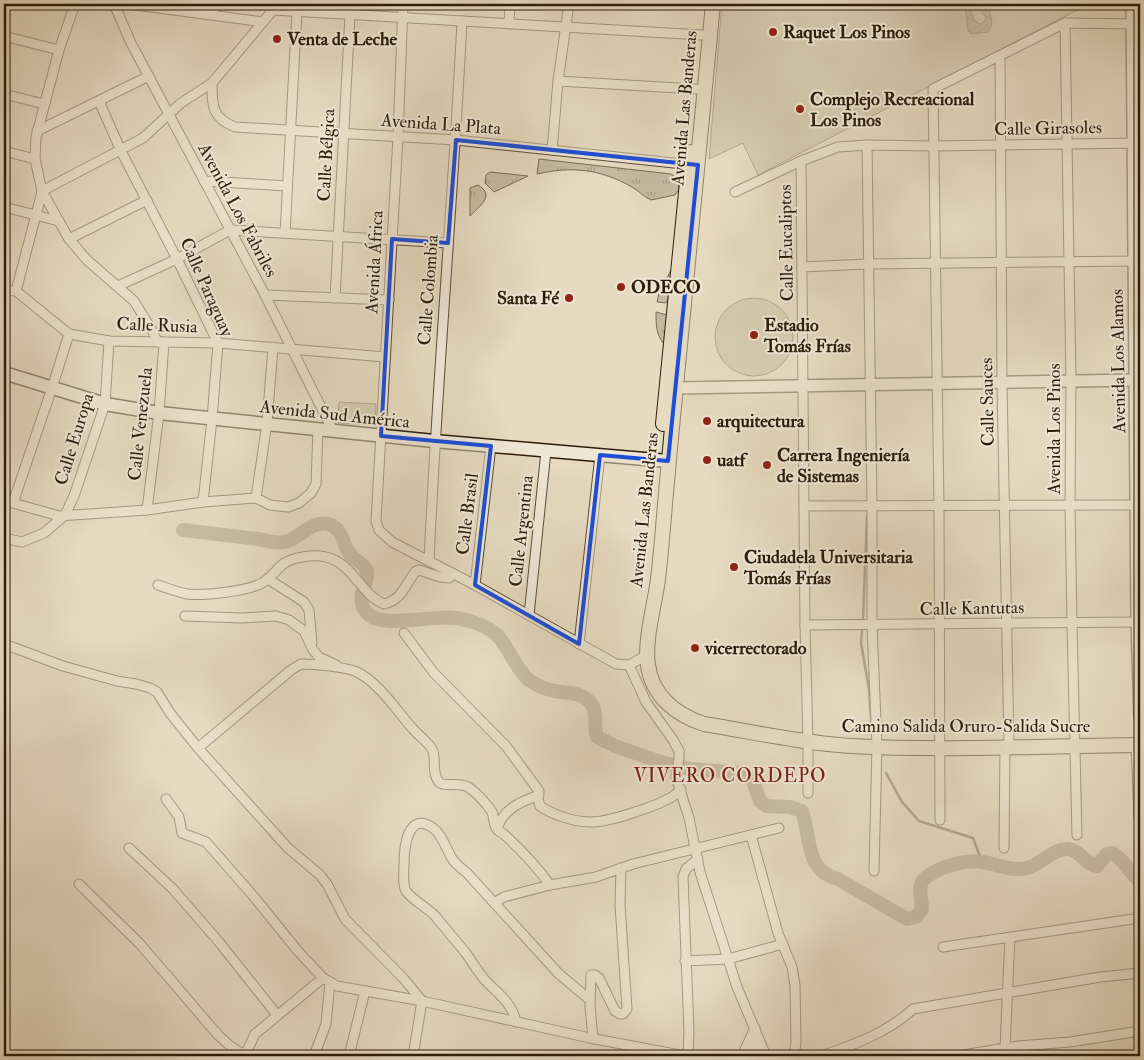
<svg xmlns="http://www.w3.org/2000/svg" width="1144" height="1060" font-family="'IM FELL Double Pica',serif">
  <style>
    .grass { fill: url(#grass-tufts); stroke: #796c55 }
    .pitch { fill: #c6baa1; stroke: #796c55 }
    .water { fill: url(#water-waves); stroke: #766852 }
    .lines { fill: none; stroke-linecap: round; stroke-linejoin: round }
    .stream { stroke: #766852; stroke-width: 2.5 }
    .river { stroke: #a79a82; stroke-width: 14 }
    .minor-casing { stroke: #5a4c37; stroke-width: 11 }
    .tertiary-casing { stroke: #5a4c37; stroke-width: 14 }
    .secondary-casing { stroke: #2c1d09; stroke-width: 15 }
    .primary-casing { stroke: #2c1d09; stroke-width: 16 }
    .minor { stroke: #efe7d6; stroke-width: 9 }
    .tertiary { stroke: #efe7d6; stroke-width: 11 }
    .secondary { stroke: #efe7d6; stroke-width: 12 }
    .primary { stroke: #e6dac0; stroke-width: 14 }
    .marked { fill: none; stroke: #1d4ed8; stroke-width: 4; stroke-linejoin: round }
    .poi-dot { fill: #8f2418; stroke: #efe7d6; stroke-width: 2 }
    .labels { text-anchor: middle; stroke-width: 4; stroke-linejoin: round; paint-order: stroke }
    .poi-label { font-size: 18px; font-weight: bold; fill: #2c1d09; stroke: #efe7d6; text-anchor: start }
    .street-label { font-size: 18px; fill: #2c1d09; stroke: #efe7d6 }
    .neighbourhood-label { font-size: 19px; letter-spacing: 1px; fill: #7a1f14; stroke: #efe7d6 }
  </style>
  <defs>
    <pattern id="grass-tufts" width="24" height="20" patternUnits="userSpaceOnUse" patternTransform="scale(1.25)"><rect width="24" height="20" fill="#c6baa1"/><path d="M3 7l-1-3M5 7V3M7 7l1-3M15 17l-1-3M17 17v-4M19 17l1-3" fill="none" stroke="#aa9f89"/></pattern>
    <pattern id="water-waves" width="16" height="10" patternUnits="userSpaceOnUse" patternTransform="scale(1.25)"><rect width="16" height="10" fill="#a79a82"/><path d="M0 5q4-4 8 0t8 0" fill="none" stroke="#887d69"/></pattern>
  </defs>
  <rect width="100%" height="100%" fill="#e6dac0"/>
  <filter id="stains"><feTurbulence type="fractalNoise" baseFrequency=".004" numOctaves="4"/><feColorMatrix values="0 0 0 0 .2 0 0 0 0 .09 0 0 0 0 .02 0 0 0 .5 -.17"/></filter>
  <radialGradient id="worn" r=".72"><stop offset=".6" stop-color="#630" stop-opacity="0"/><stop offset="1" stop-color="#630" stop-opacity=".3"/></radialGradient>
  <g class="grass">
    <path d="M539,159L671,174L677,178L679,189L675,195L651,200C644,197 639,191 632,187C600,169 572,166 537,174Z"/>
    <path d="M490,172L528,176L494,192L485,183L486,175Z"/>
    <path d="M478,185C496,196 479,206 470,216V188Z"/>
    <path d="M671,270L668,299L666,303L657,302L659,293Z"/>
    <path d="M656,312L667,315L664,344C656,335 656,324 656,312Z"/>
  </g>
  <g class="pitch">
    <path d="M722,4H1081V8L758,175L743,143L709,159Z"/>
    <circle cx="754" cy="337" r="39"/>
    <path d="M339,402L376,404L375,425L338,423Z"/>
  </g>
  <path class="water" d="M965,4H970C971,12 972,22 981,24L984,22L986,18L982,12V4H989L992,25L988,32L971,34L968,31Z"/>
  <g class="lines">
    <g class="stream">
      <path d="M863,619L867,517"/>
      <path d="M862,631L861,643L869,689L872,734"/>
      <path d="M886,773L902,802L919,821L973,838L982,862"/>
    </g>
    <path class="river" d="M183,530C208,533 233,536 258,539C265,540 276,544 284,542C300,539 311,520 328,524C343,528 342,543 349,553C353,559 362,562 366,569C372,581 351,599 369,615C386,629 438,613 462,619C473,621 488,627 496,634C508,645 515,669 529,680C535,684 542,688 550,690C563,694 578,690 589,701C599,711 593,724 597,737L615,746L661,762L690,769L743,773L753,781L760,801L767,806L790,807L802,811C811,838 805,871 838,879L907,919L916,917L922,909C922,901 918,889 922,882C932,868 966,859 982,862C998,864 1011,872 1027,868C1041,865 1053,848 1068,849C1081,850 1085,865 1097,866L1107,854L1113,853C1125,861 1129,873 1140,881"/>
    <g class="minor-casing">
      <g id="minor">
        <path d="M75,4L59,50L36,137L35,159L42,191L69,239L87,260L134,301L153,332L157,342"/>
        <path d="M114,4L131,43L265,295L333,431"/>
        <path d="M128,4L263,22"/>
        <path d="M403,4L398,137L376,521L379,530L392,542L475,585L616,664L629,665L647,655"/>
        <path d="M273,10L702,35"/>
        <path d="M214,15V4"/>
        <path d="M1065,23L1071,381L1070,505L1072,623L1077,835"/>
        <path d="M509,24L510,4"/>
        <path d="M4,36L59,50"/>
        <path d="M1000,56L1002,383L1009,747"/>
        <path d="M558,81L696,89"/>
        <path d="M212,83C212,106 212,118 235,127L456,140L693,165"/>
        <path d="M4,94L44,104"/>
        <path d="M99,101L121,151L177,259L218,343L212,419L203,502"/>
        <path d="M37,131L149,76"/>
        <path d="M867,145L872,506V625L877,746L874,871"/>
        <path d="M552,150L558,81L569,4"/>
        <path d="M4,151L35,159"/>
        <path d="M801,161L805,625L808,742V793"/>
        <path d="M204,181L287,186"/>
        <path d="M42,191L143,138L181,103L212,83L273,10L274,4"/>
        <path d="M735,192L801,161L838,147L867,145L933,146L1140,143"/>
        <path d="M4,207L59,221"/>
        <path d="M285,233L297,12"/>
        <path d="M69,239L147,200"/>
        <path d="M802,267L868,264L1140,261"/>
        <path d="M118,286L177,259L230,230L448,243"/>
        <path d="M4,290L16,291L69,334L109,341L218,343L385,357"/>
        <path d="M16,291L42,192"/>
        <path d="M265,295L389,300"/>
        <path d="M335,298L350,15"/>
        <path d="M256,498L267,423L273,347"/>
        <path d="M4,499L13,503L59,516L147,510L203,502L256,498L270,505L288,507L299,503L311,493L316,484L318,429"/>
        <path d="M13,503L52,388L69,334"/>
        <path d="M805,506L1140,505"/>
        <path d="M147,510L159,413L164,342"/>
        <path d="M4,538L22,542L44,533L65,515L74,496L105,404L109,341"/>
        <path d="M429,561C437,381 453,201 462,21"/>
        <path d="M268,579L304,602L309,610L312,643"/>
        <path d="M158,585C167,588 177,592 187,594C204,596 248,591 262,583C270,579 275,571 282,565C291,557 314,554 326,557C353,563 360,594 384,604C402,600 405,585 415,572L419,570L440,577L449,578L454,574"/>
        <path d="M475,585L491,446"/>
        <path d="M529,615L546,451"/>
        <path d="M185,616L242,618L276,616L289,620L304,631L313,650L319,657L336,665"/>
        <path d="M805,625L1140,622"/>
        <path d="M404,633L434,673L506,746L539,791L538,799L540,806C553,815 574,822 591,822C609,822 651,808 668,799C673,797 677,793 681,790"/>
        <path d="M4,644L63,666L117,681L136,684L150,688L157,692L170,713L198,748L288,848L320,875L327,884L345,919L404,979L422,1001L590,1038L685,1056"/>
        <path d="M579,644L600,455"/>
        <path d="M629,665L646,702L673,740L679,751V758L676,777L689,818L700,872L737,987L766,1056"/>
        <path d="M1136,745L1139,818"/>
        <path d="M198,748L291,670L301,664C313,664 347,667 357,672C378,682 398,712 413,729C419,736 427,741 432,749C437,758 431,773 439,782C443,787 460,782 468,787C476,792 487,804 492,812C495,818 492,825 498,830C500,832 504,834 507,837C522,851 538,868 550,885"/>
        <path d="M166,799L179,817L182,833L206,842L255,898L297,950L323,978L337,986L422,1001L413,1056"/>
        <path d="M940,820L939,506L933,89L1065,23L1140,24"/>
        <path d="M497,829C503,809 520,802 539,795"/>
        <path d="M751,835L778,933L792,967L795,985L796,1042L794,1056"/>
        <path d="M129,848L173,889L219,942L277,1015"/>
        <path d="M1004,848L1005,747"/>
        <path d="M79,884L140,944L218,1035L229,1045L246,1056"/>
        <path d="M494,903L504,897L550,885L596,877L633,864L779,828"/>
        <path d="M943,947L1140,918"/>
        <path d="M685,961L728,959L783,944"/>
        <path d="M516,1022C512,1002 497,993 485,980C477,971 472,961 465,952C455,940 445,928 435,916C427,907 413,901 406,891C402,884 404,873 404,865C404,849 407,810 433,828C443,835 446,850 453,860C457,865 462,869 467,873L559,974L590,1000"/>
        <path d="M593,1039L590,1006L591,975H595L599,978L615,1011L620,1014H623L627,1009L620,905L621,868"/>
        <path d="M750,1040L758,1056"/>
        <path d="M1005,1048L1010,937"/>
        <path d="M245,1055L255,1034L323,978"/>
        <path d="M314,1056L326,1024L330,982"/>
        <path d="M349,1056L365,991"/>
        <path d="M688,1056L689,1032L683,877L686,869L698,859"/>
        <path d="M742,1056L755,1028"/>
        <path d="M821,1056C853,1045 887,1033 913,1009L1100,977L1140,973"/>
        <path d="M957,1056L1018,1046L1070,1042L1140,1031"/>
      </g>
    </g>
    <g class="tertiary-casing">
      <g id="tertiary">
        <path d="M1132,4L1137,622L1140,717"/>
        <path d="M677,388L1136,380"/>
      </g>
    </g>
    <g class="secondary-casing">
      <path id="secondary" d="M4,373L105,404L159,413L434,441L668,461"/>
    </g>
    <g class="primary-casing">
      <g id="primary">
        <path d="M713,4C697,170 680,337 665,504C663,529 661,554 658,579C655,604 644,640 648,665C652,696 676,715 704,724C753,732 802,743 851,746C947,751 1044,746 1140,745"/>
        <path d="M663,424L690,152"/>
      </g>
    </g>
    <use href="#minor" class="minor"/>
    <use href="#tertiary" class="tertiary"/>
    <use href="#secondary" class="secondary"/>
    <use href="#primary" class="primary"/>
  </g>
  <path d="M0 0H1144V1060H0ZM456,140L698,165L668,461L600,455L579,644L475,585L491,446L381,436L392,239L448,243Z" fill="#e6dac0" fill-opacity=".55" fill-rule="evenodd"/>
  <path class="marked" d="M456,140L698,165L668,461L600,455L579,644L475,585L491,446L381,436L392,239L448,243Z"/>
  <g class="poi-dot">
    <circle cx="773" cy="32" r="5"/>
    <circle cx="277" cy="39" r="5"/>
    <circle cx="800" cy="109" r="5"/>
    <circle cx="621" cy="287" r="5"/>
    <circle cx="569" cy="298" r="5"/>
    <circle cx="754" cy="335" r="5"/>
    <circle cx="707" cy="421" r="5"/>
    <circle cx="707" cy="460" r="5"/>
    <circle cx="767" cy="465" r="5"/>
    <circle cx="734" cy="567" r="5"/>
    <circle cx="695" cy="648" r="5"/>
  </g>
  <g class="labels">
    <g class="poi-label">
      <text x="783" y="38">Raquet Los Pinos</text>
      <text x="287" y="45">Venta de Leche</text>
      <text x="810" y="105">Complejo Recreacional<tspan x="810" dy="21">Los Pinos</tspan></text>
      <text x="631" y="293">ODECO</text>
      <text x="559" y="304" text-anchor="end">Santa Fé</text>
      <text x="764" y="331">Estadio<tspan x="764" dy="21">Tomás Frías</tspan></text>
      <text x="717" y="427">arquitectura</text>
      <text x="777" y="461">Carrera Ingeniería<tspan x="777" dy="21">de Sistemas</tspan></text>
      <text x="717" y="466">uatf</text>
      <text x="744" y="563">Ciudadela Universitaria<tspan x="744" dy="21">Tomás Frías</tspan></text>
      <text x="705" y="654">vicerrectorado</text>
    </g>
    <g class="street-label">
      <text transform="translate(684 108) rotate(-85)" y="6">Avenida Las Banderas</text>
      <text transform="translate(441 124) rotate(4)" y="6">Avenida La Plata</text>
      <text transform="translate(1048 128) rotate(-1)" y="6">Calle Girasoles</text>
      <text transform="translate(326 155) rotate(-87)" y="6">Calle Bélgica</text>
      <text transform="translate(238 210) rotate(62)" y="6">Avenida Los Fabriles</text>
      <text transform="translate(786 243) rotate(-91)" y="6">Calle Eucaliptos</text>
      <text transform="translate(374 262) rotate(-87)" y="6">Avenida África</text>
      <text transform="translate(207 287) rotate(66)" y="6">Calle Paraguay</text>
      <text transform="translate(428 290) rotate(-86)" y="6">Calle Colombia</text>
      <text transform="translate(157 325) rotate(2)" y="6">Calle Rusia</text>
      <text transform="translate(1118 361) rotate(-91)" y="6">Avenida Los Alamos</text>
      <text transform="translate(987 402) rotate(-91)" y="6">Calle Sauces</text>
      <text transform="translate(335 414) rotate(6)" y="6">Avenida Sud América</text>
      <text transform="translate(140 424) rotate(-84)" y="6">Calle Venezuela</text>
      <text transform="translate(1054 429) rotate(-90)" y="6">Avenida Los Pinos</text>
      <text transform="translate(74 439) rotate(-73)" y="6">Calle Europa</text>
      <text transform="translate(644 510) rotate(-84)" y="6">Avenida Las Banderas</text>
      <text transform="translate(467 514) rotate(-83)" y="6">Calle Brasil</text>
      <text transform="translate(521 531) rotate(-84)" y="6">Calle Argentina</text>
      <text transform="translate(972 608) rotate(-1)" y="6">Calle Kantutas</text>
      <text x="966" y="732">Camino Salida Oruro-Salida Sucre</text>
    </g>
    <g class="neighbourhood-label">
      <text x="730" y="782">VIVERO CORDEPO</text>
    </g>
  </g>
  <rect width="1144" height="1060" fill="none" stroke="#e6dac0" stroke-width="20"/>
  <rect x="5" y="5" width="1134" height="1050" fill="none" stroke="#2c1d09" stroke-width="2.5"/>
  <rect x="10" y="10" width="1124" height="1040" fill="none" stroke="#2c1d09"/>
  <rect width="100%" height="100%" filter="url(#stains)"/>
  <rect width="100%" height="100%" fill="url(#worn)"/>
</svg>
